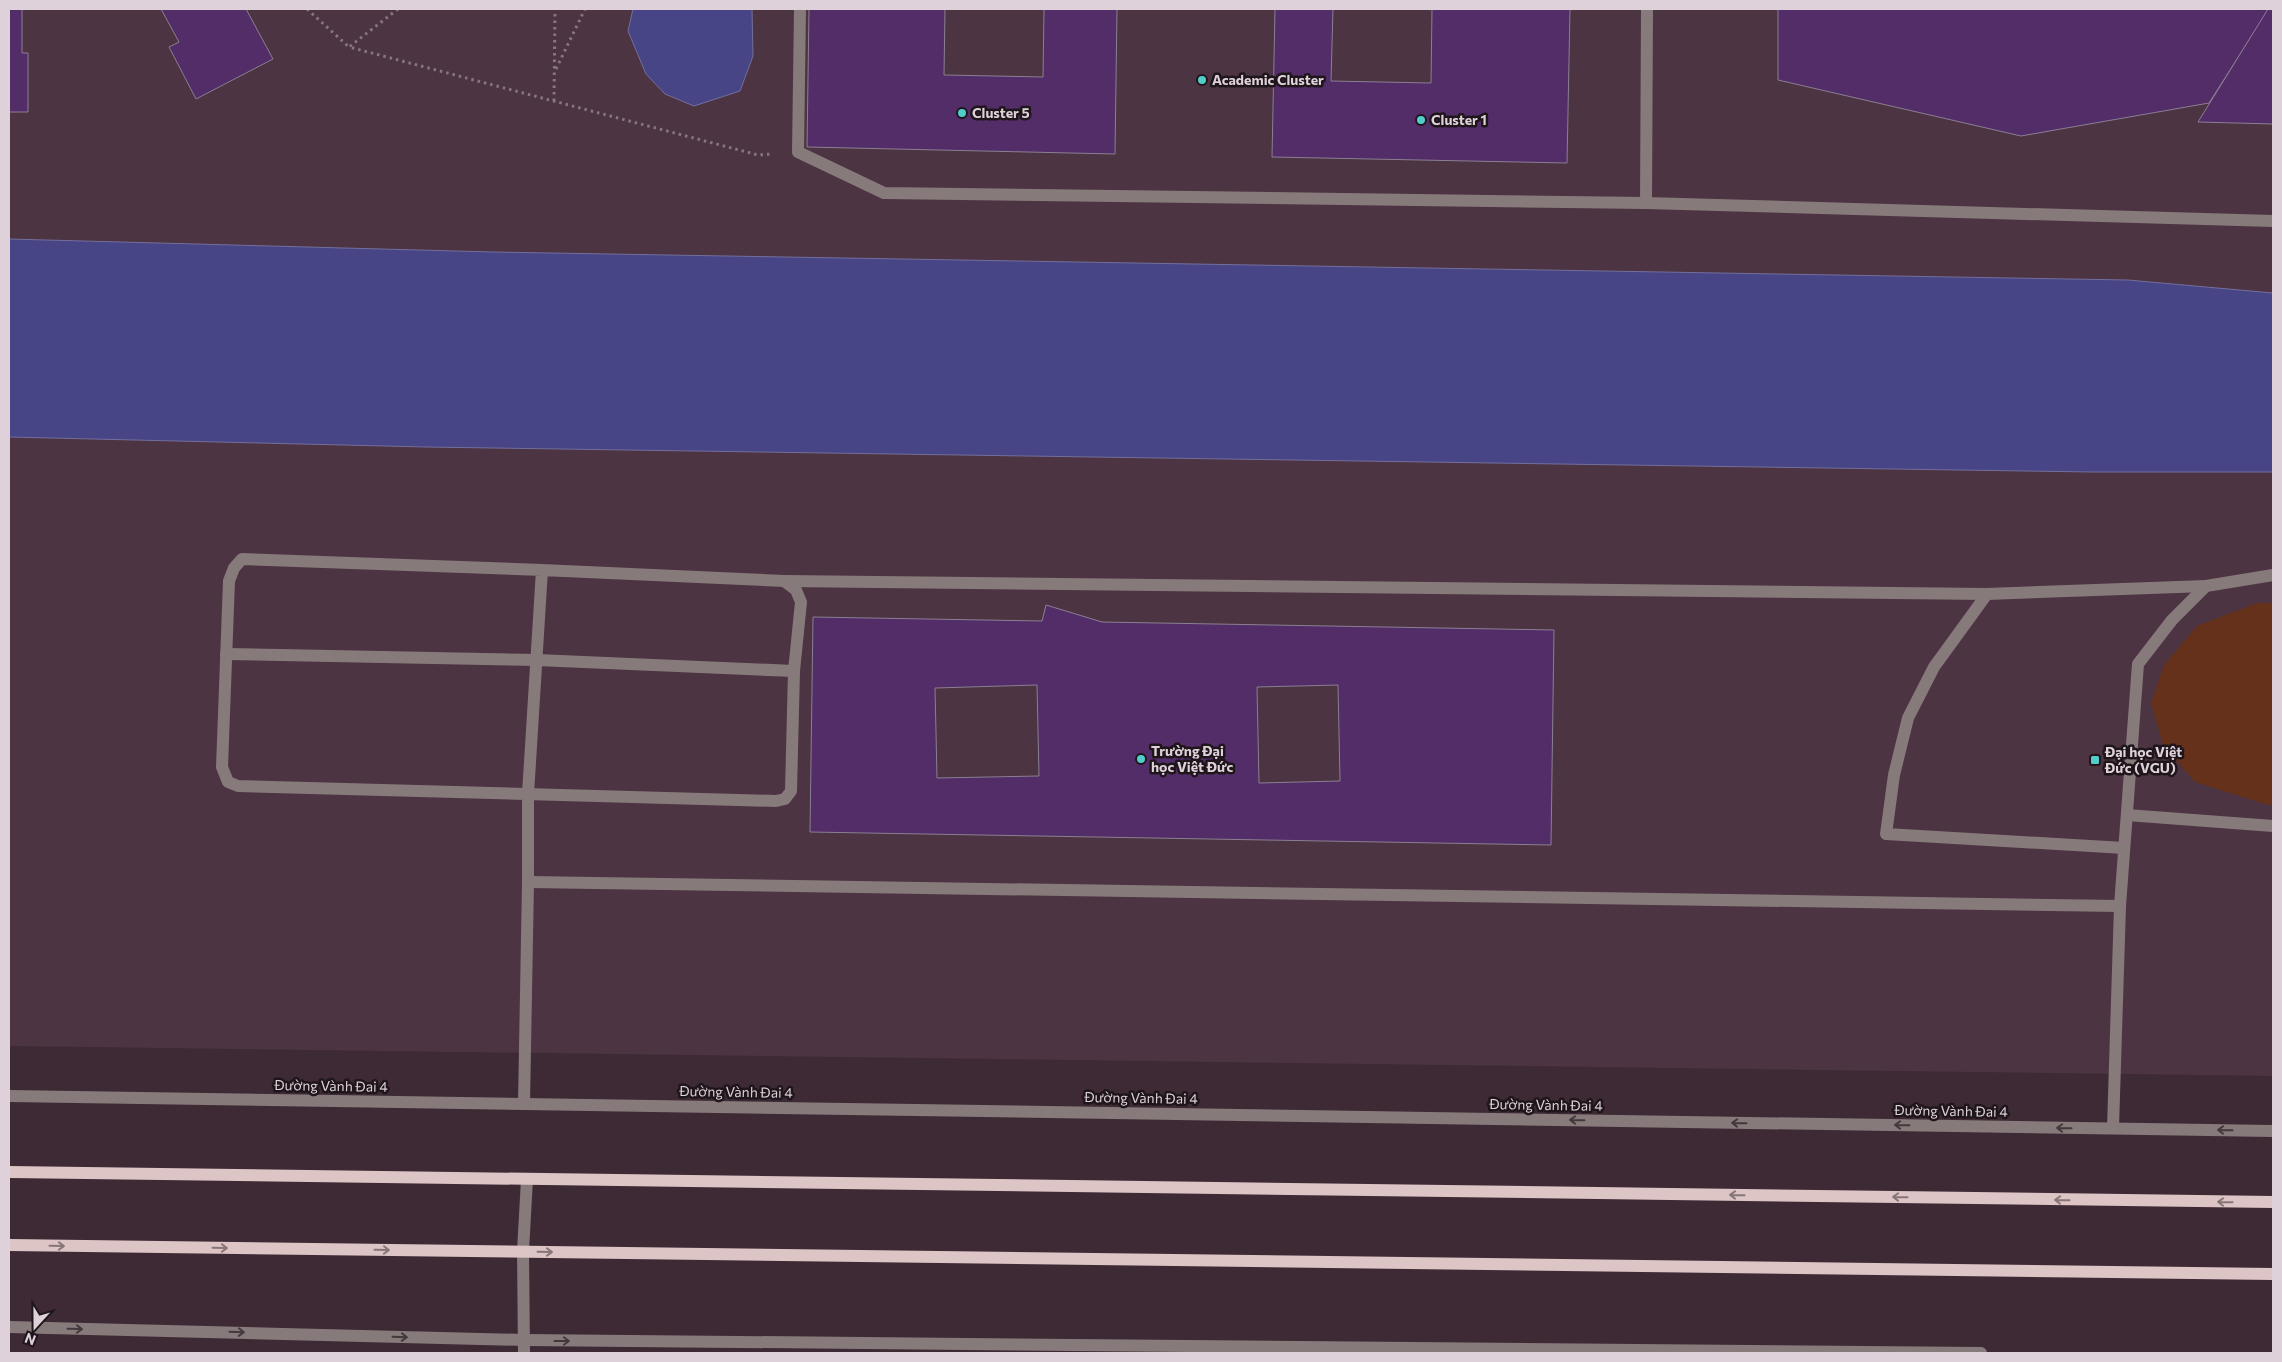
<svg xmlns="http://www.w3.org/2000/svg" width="2282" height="1362" font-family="Commissioner,sans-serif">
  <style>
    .built { fill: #4c3442 }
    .green { fill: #65311b }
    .water { fill: #474585; stroke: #746f9e }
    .building { fill: #532d68; stroke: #8b7f93; fill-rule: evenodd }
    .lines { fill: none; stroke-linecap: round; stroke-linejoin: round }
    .path { stroke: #877680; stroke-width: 3; stroke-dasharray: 2.5 4; stroke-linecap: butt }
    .minor { stroke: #877a7b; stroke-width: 12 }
    .major { stroke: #ddc4c5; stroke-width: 12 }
    .oneway { stroke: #43393d }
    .oneway2 { stroke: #877678 }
    .poi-dot { fill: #53cdca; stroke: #1e161b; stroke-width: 2 }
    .labels { text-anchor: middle; stroke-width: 5; stroke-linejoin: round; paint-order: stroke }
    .poi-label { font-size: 14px; font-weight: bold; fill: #ded1d9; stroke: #1e161b; text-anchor: start }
    .street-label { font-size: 14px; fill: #ded1d9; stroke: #1e161b }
  </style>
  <rect width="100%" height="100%" fill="#3d2a35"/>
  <g class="built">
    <path d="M9,9H2273V293L2128,280L493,252L9,240Z"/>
    <path d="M9,437L426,447L2092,472H2273V1076L9,1046Z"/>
  </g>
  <path class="green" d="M2257,603H2273V805H2268L2195,782L2163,745L2151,703L2164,665L2197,626Z"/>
  <g class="water">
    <path d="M633,9H752L753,56L740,91L694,106L665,94L646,74L628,31Z"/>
    <path d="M9,239L493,252L2128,280L2273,293V472H2092L426,447L9,437Z"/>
  </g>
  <g class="building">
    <path d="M9,9H22V53H28V112H9Z"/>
    <path d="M161,9H246L273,59L196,99L169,47L179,42Z"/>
    <path d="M809,9H945L944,75L1043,77L1044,9H1117L1115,154L807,147Z"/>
    <path d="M1275,9H1333L1331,81L1431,83L1432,9H1570L1567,163L1272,157Z"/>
    <path d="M1778,9H2269L2209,103L2021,136L1778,80Z"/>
    <path d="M2268,9H2273V124L2198,122Z"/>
    <path d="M1046,605L1102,622L1554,630L1551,845L810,832L813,617L1042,621ZM1037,685L1039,776L937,778L935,688ZM1338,685L1340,781L1259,783L1257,687Z"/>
  </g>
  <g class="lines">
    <g class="path">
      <path d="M307,9L349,47"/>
      <path d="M398,9L349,47L758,155L772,154"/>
      <path d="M556,69L585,9"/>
      <path d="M554,101L555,9"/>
    </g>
    <g class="minor">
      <path d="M800,9L798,152L884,193L1646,203"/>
      <path d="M1647,9L1646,203L2273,221"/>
      <path d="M784,581L1987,594L2206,586"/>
      <path d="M1987,594L1934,667L1908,718L1894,775L1886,834L2124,848"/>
      <path d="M226,654L537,660L794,671"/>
      <path d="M2127,815L2273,826"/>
      <path d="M528,882L2120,906"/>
      <path d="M9,1096L2273,1131"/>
      <path d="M524,1104L528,882V794L542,570L242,559L234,568L229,581L222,767L228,782L238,786L776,801L785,799L791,791L794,671L801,602L796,590L784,581L542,570"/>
      <path d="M2113,1128L2120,906L2138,664L2172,620L2206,586L2273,575"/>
      <path d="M9,1327L524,1340L1981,1353"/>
      <path d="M524,1353L523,1251L527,1179"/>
    </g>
    <g class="major">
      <path d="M9,1172L2273,1202"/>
      <path d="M9,1245L2273,1274"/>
    </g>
  </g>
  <defs><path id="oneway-shaft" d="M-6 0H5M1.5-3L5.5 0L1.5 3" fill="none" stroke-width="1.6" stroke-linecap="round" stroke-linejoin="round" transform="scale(1.25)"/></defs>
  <g class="oneway">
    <use href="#oneway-shaft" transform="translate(1577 1120) rotate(-179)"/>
    <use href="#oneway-shaft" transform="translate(1739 1123) rotate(-179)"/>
    <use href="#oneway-shaft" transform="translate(1902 1125) rotate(-179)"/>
    <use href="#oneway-shaft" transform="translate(2064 1128) rotate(-179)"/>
    <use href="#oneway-shaft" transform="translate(2225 1130) rotate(-179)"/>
    <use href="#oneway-shaft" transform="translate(75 1329) rotate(1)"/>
    <use href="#oneway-shaft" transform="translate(237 1332) rotate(2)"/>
    <use href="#oneway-shaft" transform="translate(400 1337) rotate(2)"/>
    <use href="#oneway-shaft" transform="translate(562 1341)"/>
  </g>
  <g class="oneway2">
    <use href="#oneway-shaft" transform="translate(1737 1195) rotate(-179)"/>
    <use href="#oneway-shaft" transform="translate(1900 1197) rotate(-179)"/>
    <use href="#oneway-shaft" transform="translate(2062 1200) rotate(-179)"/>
    <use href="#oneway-shaft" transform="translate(2225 1202) rotate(-179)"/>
    <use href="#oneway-shaft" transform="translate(57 1246) rotate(1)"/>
    <use href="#oneway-shaft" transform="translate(220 1248) rotate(1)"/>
    <use href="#oneway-shaft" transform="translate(382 1250) rotate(1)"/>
    <use href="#oneway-shaft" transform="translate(545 1252) rotate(1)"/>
  </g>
  <g class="poi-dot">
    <circle cx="1202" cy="80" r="5"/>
    <circle cx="962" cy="113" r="5"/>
    <circle cx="1421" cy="120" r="5"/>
    <circle cx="1141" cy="759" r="5"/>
    <rect x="2090" y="755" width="10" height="10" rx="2.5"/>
  </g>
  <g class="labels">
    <g class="poi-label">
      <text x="1212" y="85">Academic Cluster</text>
      <text x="972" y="118">Cluster 5</text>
      <text x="1431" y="125">Cluster 1</text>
      <text x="1151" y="756">Trường Đại<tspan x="1151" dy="16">học Việt Đức</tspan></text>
      <text x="2105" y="757">Đại học Việt<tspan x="2105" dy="16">Đức (VGU)</tspan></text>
    </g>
    <g class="street-label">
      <text transform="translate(331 1086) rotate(1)" y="5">Đường Vành Đai 4</text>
      <text transform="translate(736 1092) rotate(1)" y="5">Đường Vành Đai 4</text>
      <text transform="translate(1141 1098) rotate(1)" y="5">Đường Vành Đai 4</text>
      <text transform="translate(1546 1105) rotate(1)" y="5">Đường Vành Đai 4</text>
      <text transform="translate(1951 1111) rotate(1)" y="5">Đường Vành Đai 4</text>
    </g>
  </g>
  <rect width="2282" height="1362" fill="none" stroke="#ded1d9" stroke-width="20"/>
  <g transform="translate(35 1327) rotate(201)" stroke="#1e161b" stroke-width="4" paint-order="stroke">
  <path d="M0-4L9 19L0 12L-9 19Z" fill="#ded1d9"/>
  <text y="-8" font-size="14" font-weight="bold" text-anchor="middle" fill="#ded1d9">N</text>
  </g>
</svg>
